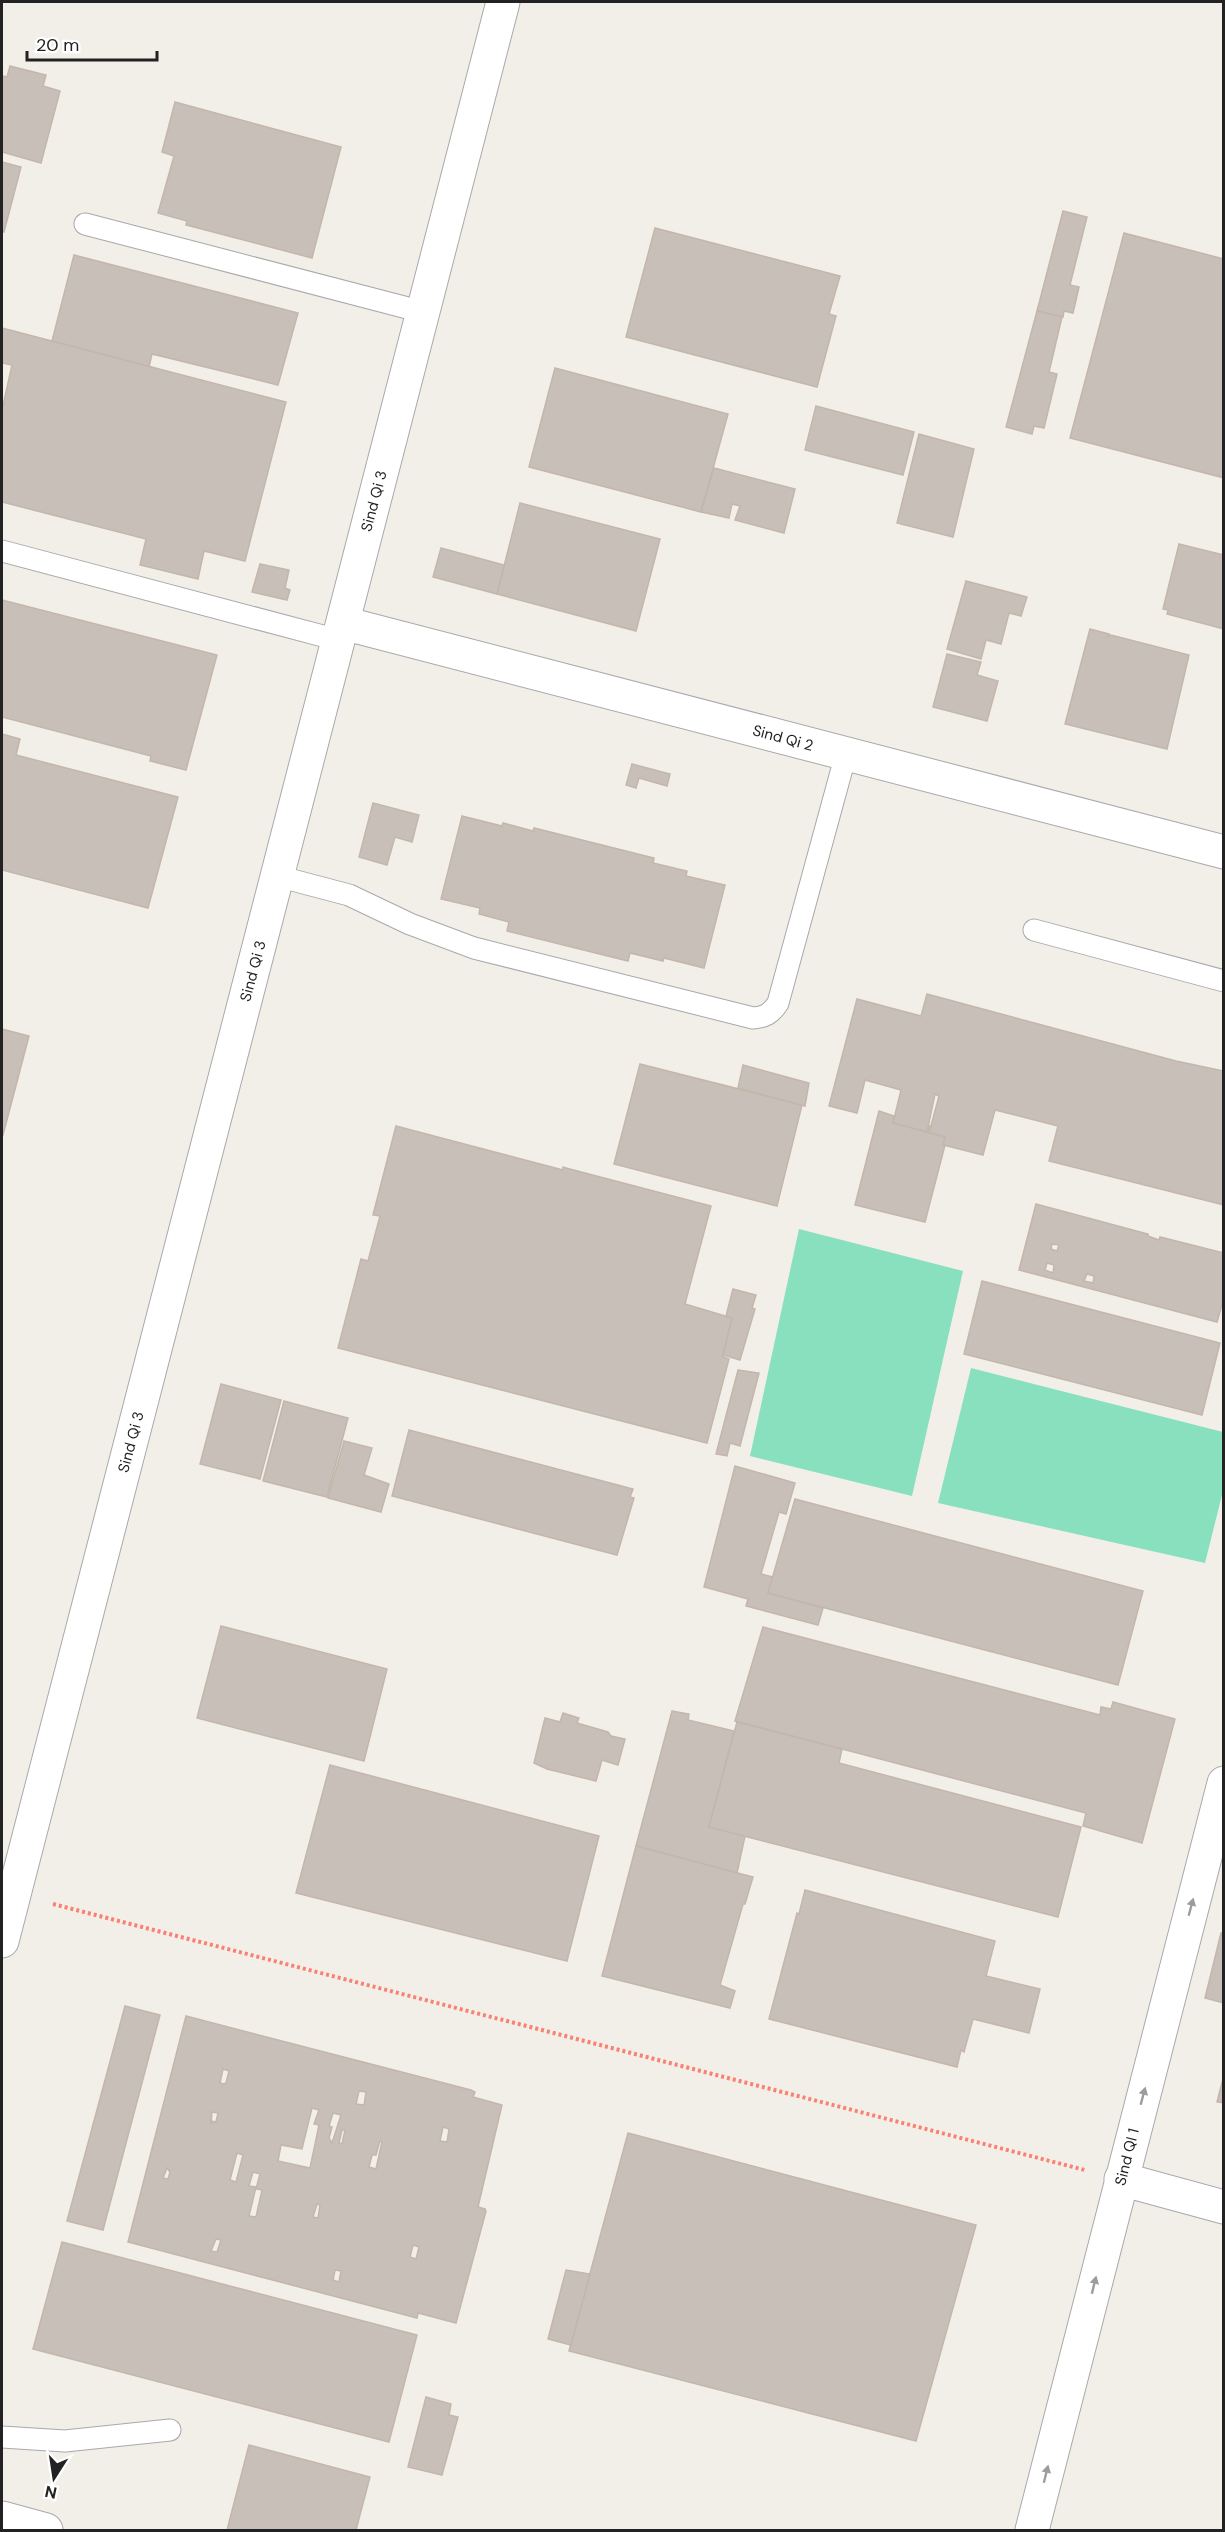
<svg xmlns="http://www.w3.org/2000/svg" width="1225" height="2532" font-family="'DM Sans',sans-serif">
  <style>
    .pitch { fill: #88e0be }
    .building { fill: #c7bfb8; stroke: #c4b6ab; stroke-width: 1.5; fill-rule: evenodd }
    .lines { fill: none; stroke-linecap: round; stroke-linejoin: round }
    .lane-casing { stroke: #a9a9a9; stroke-width: 23 }
    .street-casing { stroke: #a9a9a9; stroke-width: 35 }
    .path { stroke: #fa8072; stroke-width: 4; stroke-dasharray: 3 3; stroke-linecap: butt }
    .lane { stroke: #fff; stroke-width: 21 }
    .street { stroke: #fff; stroke-width: 33 }
    .oneway { fill: #9c9c9c }
    .labels { text-anchor: middle; stroke-width: 4.5; stroke-linejoin: round; paint-order: stroke }
    .street-label { font-size: 15px; fill: #222; stroke: #fff }
  </style>
  <rect width="100%" height="100%" fill="#f2efe9"/>
  <g class="pitch">
    <path d="M799,1229L963,1271L912,1496L750,1456Z"/>
    <path d="M971,1368L1223,1432V1491L1205,1563L938,1503Z"/>
  </g>
  <g class="building">
    <path d="M10,66L46,75L43,86L60,91L41,163L2,152V76L7,77Z"/>
    <path d="M175,102L341,147L312,258L186,225L187,221L158,213L174,156L162,152Z"/>
    <path d="M2,162L21,167L4,232H2Z"/>
    <path d="M1063,211L1087,217L1070,285L1079,287L1073,313L1064,311L1063,317L1037,311Z"/>
    <path d="M655,228L840,276L829,314L836,316L817,387L626,337Z"/>
    <path d="M1124,233L1224,259V478L1070,438Z"/>
    <path d="M74,255L298,313L278,385L152,354L149,367L52,341Z"/>
    <path d="M1037,311L1062,317L1049,372L1057,374L1044,428L1034,426L1032,434L1006,427Z"/>
    <path d="M2,328L286,402L245,561L204,551L198,579L161,570L140,565L146,539L2,502V410L12,365L2,363Z"/>
    <path d="M555,368L728,414L701,512L529,467Z"/>
    <path d="M816,406L914,432L903,475L805,450Z"/>
    <path d="M919,434L974,449L953,537L897,523Z"/>
    <path d="M714,468L795,489L784,533L735,520L740,506L732,504L729,518L701,512Z"/>
    <path d="M520,503L660,539L636,631L497,594Z"/>
    <path d="M1179,544L1224,555V629L1167,614L1168,610L1163,609Z"/>
    <path d="M441,548L504,565L497,594L433,577Z"/>
    <path d="M260,564L289,570L285,588L290,590L287,600L252,592Z"/>
    <path d="M966,581L1027,597L1021,616L1009,613L1001,644L986,640L981,659L947,649Z"/>
    <path d="M2,600L217,655L186,770L150,761L151,756L2,717Z"/>
    <path d="M1090,629L1109,634L1108,636L1111,635L1189,655L1167,749L1065,724Z"/>
    <path d="M947,654L981,662L977,675L998,681L987,721L933,707Z"/>
    <path d="M2,734L20,739L16,755L178,797L148,908L2,870Z"/>
    <path d="M632,764L670,774L667,786L639,778L636,788L626,785Z"/>
    <path d="M373,803L419,815L412,842L395,837L387,865L359,857Z"/>
    <path d="M462,816L502,826L503,823L533,831L534,828L654,858L653,863L687,871L686,876L725,885L704,968L664,958L663,961L630,953L628,961L507,931L509,922L479,914L480,908L441,899Z"/>
    <path d="M927,994L1176,1061L1224,1071V1205L1049,1161L1058,1126L995,1110L983,1155L943,1145L945,1137L929,1133L939,1096L935,1094L927,1132L893,1123L901,1090L865,1080L857,1113L829,1106L857,999L921,1016Z"/>
    <path d="M2,1029L29,1036L3,1135L2,1134Z"/>
    <path d="M640,1064L802,1105L777,1206L614,1164Z"/>
    <path d="M743,1065L809,1083L805,1106L738,1088Z"/>
    <path d="M879,1111L894,1116L893,1123L927,1132L929,1126H931L929,1133L945,1137L943,1145H945L925,1222L855,1205Z"/>
    <path d="M396,1126L563,1170V1167L566,1168L711,1206L685,1304L732,1318L723,1357L729,1359L707,1443L338,1348L361,1259L368,1261L380,1216L373,1215Z"/>
    <path d="M1036,1204L1148,1234V1236L1159,1240L1160,1237L1224,1253V1298L1217,1322L1019,1270ZM1052,1244L1059,1245L1057,1251L1051,1249ZM1047,1263L1054,1265L1053,1273L1045,1270ZM1087,1274L1094,1276L1093,1283L1084,1281Z"/>
    <path d="M982,1281L1220,1343L1202,1415L964,1354Z"/>
    <path d="M733,1289L756,1295L752,1308L755,1309L740,1360L723,1355L732,1318L726,1316Z"/>
    <path d="M738,1370L759,1373L740,1446L730,1443L727,1456L716,1454Z"/>
    <path d="M221,1384L281,1400L260,1479L200,1464Z"/>
    <path d="M284,1401L348,1418L327,1497L263,1481Z"/>
    <path d="M409,1430L633,1489L630,1497L634,1498L617,1555L392,1496Z"/>
    <path d="M344,1441L372,1448L364,1475L389,1484L381,1512L328,1498Z"/>
    <path d="M735,1466L795,1483L786,1514L779,1512L761,1574L773,1577L768,1593L823,1608L818,1625L746,1606L748,1599L704,1587Z"/>
    <path d="M795,1499L1143,1591L1118,1685L768,1593Z"/>
    <path d="M221,1626L387,1669L364,1761L197,1718Z"/>
    <path d="M763,1627L1100,1715L1101,1707L1111,1709L1113,1702L1175,1719L1142,1843L1083,1826L1086,1813L735,1721Z"/>
    <path d="M672,1711L689,1714L688,1720L734,1731L709,1827L745,1836L737,1873L636,1846Z"/>
    <path d="M563,1713L579,1718L577,1723L608,1732L611,1736L625,1739L618,1765L602,1760L596,1781L547,1769L534,1763L545,1718L560,1722Z"/>
    <path d="M737,1722L842,1749L839,1763L1081,1827L1058,1917L709,1827Z"/>
    <path d="M330,1765L599,1836L567,1961L296,1893Z"/>
    <path d="M636,1846L753,1877L745,1904H743L720,1985L735,1991L730,2008L602,1976Z"/>
    <path d="M805,1890L995,1941L986,1976L1040,1989L1029,2033L973,2019L964,2052L961,2050L957,2067L769,2019L797,1913L799,1914Z"/>
    <path d="M1221,1933L1224,1934V2003L1205,1998Z"/>
    <path d="M125,2006L160,2015L103,2230L67,2221Z"/>
    <path d="M186,2016L471,2090L475,2092L473,2097L502,2105L478,2207L485,2209L486,2211L456,2323L418,2313L417,2318L128,2242ZM223,2069L229,2071L226,2083L224,2084L220,2083ZM359,2091L366,2092L364,2105L356,2104ZM312,2108L319,2110L314,2124L319,2125L310,2168L278,2161L281,2145L302,2149ZM212,2112L218,2113L216,2122L211,2121V2124ZM333,2113L341,2115L332,2143L329,2138L332,2127L329,2126ZM443,2127L449,2129L447,2142L440,2141ZM342,2130H345L342,2144L339,2143ZM380,2141L382,2142L376,2169L369,2167L372,2155H376ZM237,2153L243,2155L236,2182L230,2180ZM167,2168L170,2172L168,2179L163,2178ZM253,2172L260,2174L256,2189L262,2190L256,2217L249,2216L256,2187L249,2186ZM317,2204L320,2205L318,2218L313,2217ZM216,2239L221,2240L217,2252L211,2251ZM413,2245L419,2247L416,2259L410,2257ZM335,2270L341,2271L339,2282L333,2280Z"/>
    <path d="M1224,2075V2103L1217,2102Z"/>
    <path d="M628,2133L976,2225L916,2441L569,2351Z"/>
    <path d="M62,2242L417,2335L389,2442L33,2349Z"/>
    <path d="M566,2270L590,2274L571,2345L548,2339Z"/>
    <path d="M426,2397L451,2404L449,2415L458,2417L442,2475L408,2467Z"/>
    <path d="M249,2445L370,2477L356,2530H227Z"/>
  </g>
  <g class="lines">
    <g class="lane-casing">
      <g id="lane">
        <path d="M85,224L423,312"/>
        <path d="M2,551L338,640"/>
        <path d="M277,876L349,895L410,924L474,948L753,1018C765,1017 771,1014 778,1003L846,754"/>
        <path d="M1034,930L1224,981"/>
        <path d="M2,2437L65,2441L170,2430"/>
      </g>
    </g>
    <g class="street-casing">
      <g id="street">
        <path d="M343,623L1224,852"/>
        <path d="M2,1941L503,2"/>
        <path d="M1121,2179L1224,2207"/>
        <path d="M2,2518L46,2530"/>
        <path d="M1032,2530L1224,1783"/>
      </g>
    </g>
    <path class="path" d="M53,1904L1085,2170"/>
    <use href="#lane" class="lane"/>
    <use href="#street" class="street"/>
  </g>
  <defs><path id="oneway-solid" d="M-6-.8H1V-3.2L6.5 0L1 3.2V.8H-6Z" transform="scale(1.5)"/></defs>
  <g class="oneway">
    <use href="#oneway-solid" transform="translate(1191 1907) rotate(-75)"/>
    <use href="#oneway-solid" transform="translate(1143 2096) rotate(-75)"/>
    <use href="#oneway-solid" transform="translate(1094 2285) rotate(-76)"/>
    <use href="#oneway-solid" transform="translate(1046 2474) rotate(-76)"/>
  </g>
  <g class="labels">
    <g class="street-label">
      <text transform="translate(374 501) rotate(-75)" y="5">Sind Qi 3</text>
      <text transform="translate(783 738) rotate(15)" y="5">Sind Qi 2</text>
      <text transform="translate(253 971) rotate(-75)" y="5">Sind Qi 3</text>
      <text transform="translate(131 1442) rotate(-75)" y="5">Sind Qi 3</text>
      <text transform="translate(1127 2157) rotate(-76)" y="5">Sind QI 1</text>
    </g>
  </g>
  <rect width="1225" height="2532" fill="none" stroke="#222222" stroke-width="6"/>
  <g transform="translate(54 2478) rotate(192)" stroke="#ffffff" stroke-width="4.5" paint-order="stroke">
  <path d="M0-4.5L10 22L0 15L-10 22Z" fill="#222222"/>
  <text y="-9" font-size="16" font-weight="bold" text-anchor="middle" fill="#222222">N</text>
  </g>
  <path d="M27 51v9h130v-9" fill="none" stroke="#222222" stroke-width="3"/>
  <text x="36" y="51" font-size="18" fill="#222222" stroke="#ffffff" stroke-width="4.5" paint-order="stroke">20 m</text>
</svg>
